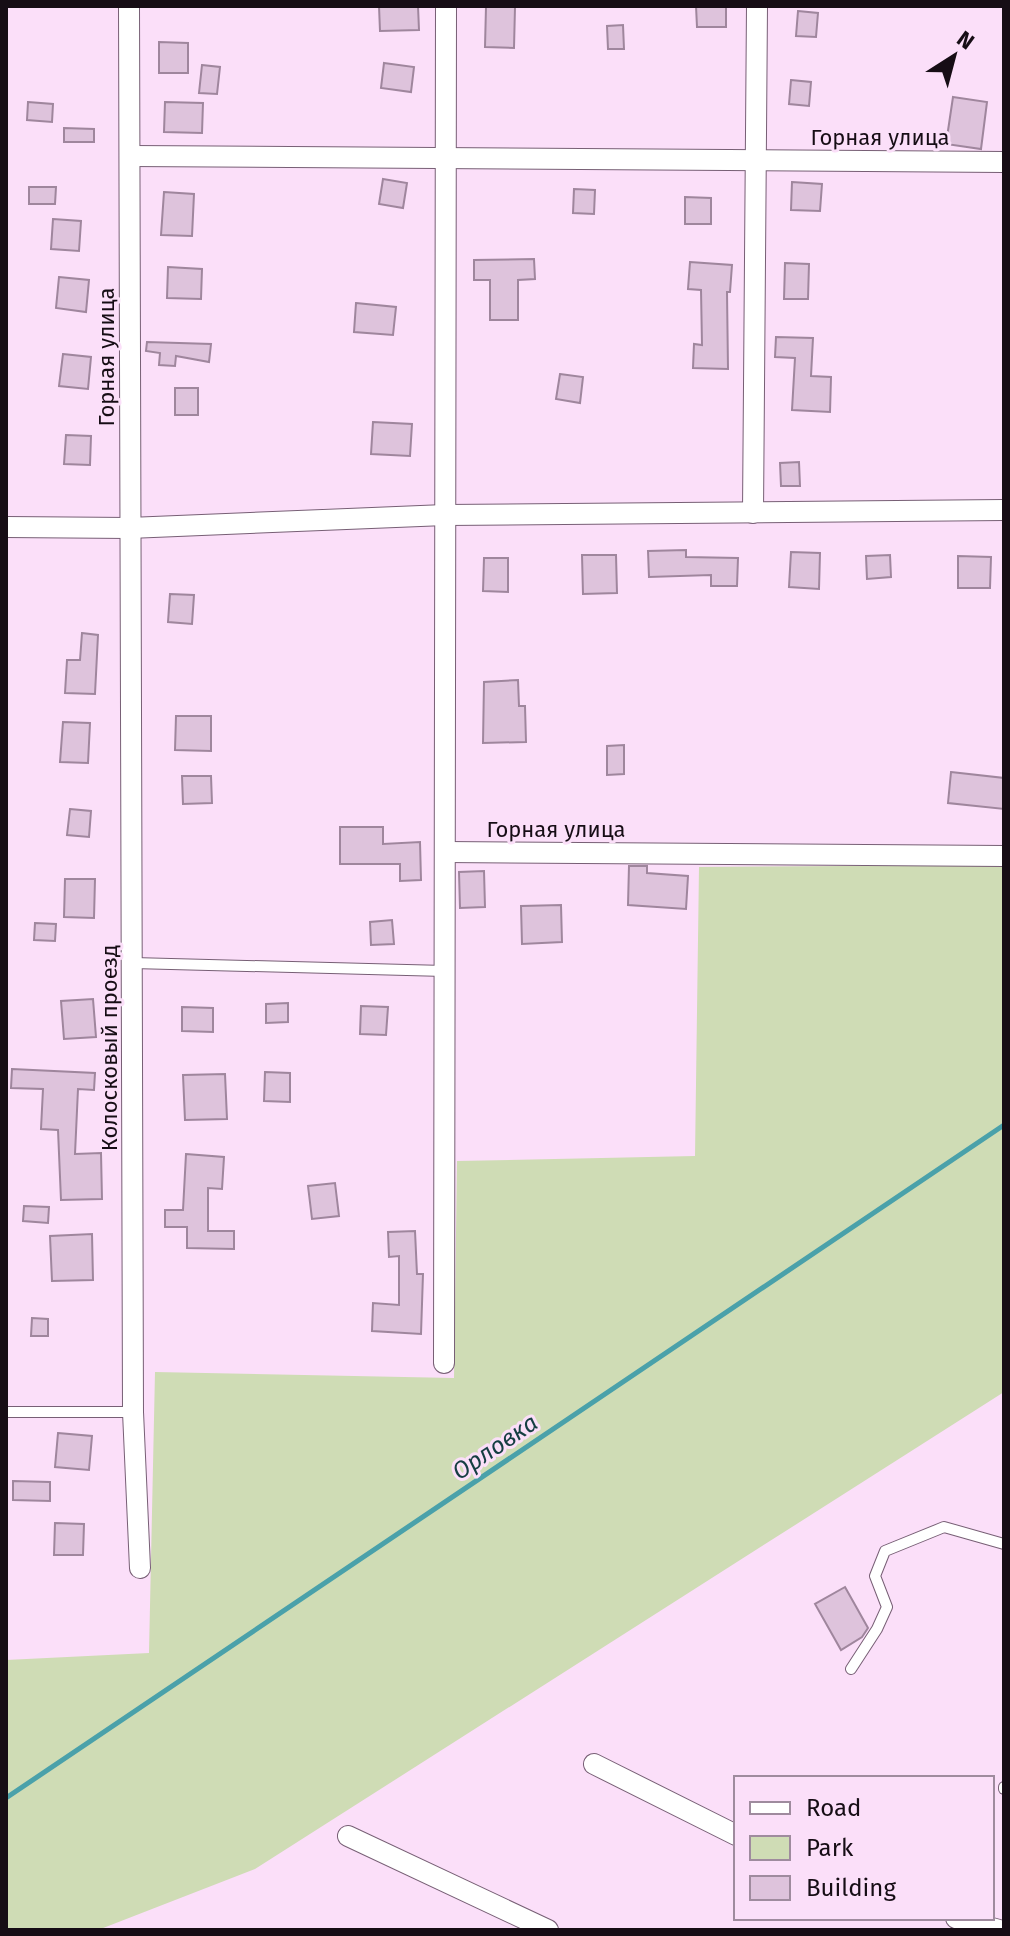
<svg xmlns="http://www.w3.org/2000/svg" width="1010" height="1936" font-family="'Fira Sans',sans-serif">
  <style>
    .green { fill: #cfdcb5 }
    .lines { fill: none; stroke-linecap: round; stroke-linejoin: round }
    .stream { stroke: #4aa1aa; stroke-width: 5 }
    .building { fill: #dec3dc; stroke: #9f869d; stroke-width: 2 }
    .lane-casing { stroke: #775f75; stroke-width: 12 }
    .street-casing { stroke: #775f75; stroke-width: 22 }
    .lane { stroke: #fff; stroke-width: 10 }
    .street { stroke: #fff; stroke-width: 20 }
    .labels { text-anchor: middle; stroke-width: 6; stroke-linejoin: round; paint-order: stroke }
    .street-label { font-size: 22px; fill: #160d15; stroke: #fbdff9 }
    .water-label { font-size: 24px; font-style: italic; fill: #153e42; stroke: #fbdff9 }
  </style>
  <rect width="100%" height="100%" fill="#fbdff9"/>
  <path class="green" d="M1004,865V1392L255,1869L98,1930H6V1660L149,1653L155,1372L454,1378L457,1161L695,1156L699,867Z"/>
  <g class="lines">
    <path class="stream" d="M6,1798L1004,1125"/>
  </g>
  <g class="building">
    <path d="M379,6H418L419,30L380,31Z"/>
    <path d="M696,6H726V27H697Z"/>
    <path d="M486,7H515L514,48L485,47Z"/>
    <path d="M798,11L818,13L816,37L796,36Z"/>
    <path d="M623,25L624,49H608L607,26Z"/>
    <path d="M159,42L188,43V73H159Z"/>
    <path d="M384,63L414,67L411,92L381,88Z"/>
    <path d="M202,65L220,67L217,94L199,93Z"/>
    <path d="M791,80L811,82L809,106L789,104Z"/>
    <path d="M953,97L987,102L981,149L946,144Z"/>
    <path d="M28,102L53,104L52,122L27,120Z"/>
    <path d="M165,102L203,103L202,133L164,132Z"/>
    <path d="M64,128L94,129V142H64Z"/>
    <path d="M383,179L407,183L403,208L379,204Z"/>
    <path d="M792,182L822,184L820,211L791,210Z"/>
    <path d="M29,187H56L55,204H29Z"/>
    <path d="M574,189L595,190L594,214L573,213Z"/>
    <path d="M164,192L194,194L192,236L161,235Z"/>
    <path d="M685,197L711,198V224H685Z"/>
    <path d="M53,219L81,221L79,251L51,249Z"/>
    <path d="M534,259L535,279L518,280V320H490V280H474V260Z"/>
    <path d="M690,262L732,265L730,292H727L728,369L693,368L694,344L702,345L701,290L688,289Z"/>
    <path d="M785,263L809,264L808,299H784Z"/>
    <path d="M168,267L202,269L201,299L167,298Z"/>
    <path d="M59,277L89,280L86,312L56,308Z"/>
    <path d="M356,303L396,307L393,335L354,332Z"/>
    <path d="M776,337L813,338L811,376L831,377L830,412L792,410L795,358L775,357Z"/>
    <path d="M147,342L211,344L209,362L176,356L175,366L159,365L160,353L146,351Z"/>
    <path d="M63,354L91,357L88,389L59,386Z"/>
    <path d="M560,374L583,377L580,403L556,399Z"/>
    <rect x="175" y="388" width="23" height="27"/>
    <path d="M373,422L412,424L410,456L371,454Z"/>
    <path d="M66,435L91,436L90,465L64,464Z"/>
    <path d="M799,462L800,486H781L780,463Z"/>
    <path d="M686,550V557L738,558L737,586H711V575L649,577L648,551Z"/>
    <path d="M791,552L820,553L819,589L789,587Z"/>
    <path d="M582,555H616L617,593L583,594Z"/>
    <path d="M890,555L891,577L867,579L866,556Z"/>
    <path d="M958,556L991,557L990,588H958Z"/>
    <path d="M484,558H508V592L483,591Z"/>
    <path d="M170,594L194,595L192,624L168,622Z"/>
    <path d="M82,633L98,635L95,694L65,693L67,660H80Z"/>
    <path d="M518,680L519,706H525L526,742L483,743L484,682Z"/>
    <path d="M176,716H211V751L175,750Z"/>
    <path d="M63,722L90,723L88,763L60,762Z"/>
    <path d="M624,745V774L607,775V746Z"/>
    <path d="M951,772L1004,778V809L948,803Z"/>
    <path d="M182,776H211L212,803L183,804Z"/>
    <path d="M70,809L91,811L89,837L67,835Z"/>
    <path d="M340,827H383V844L420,842L421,880L400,881V864H340Z"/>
    <path d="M629,866H647V873L688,876L686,909L628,905Z"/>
    <path d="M484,871L485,907L460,908L459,872Z"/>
    <path d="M65,879H95L94,918L64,917Z"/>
    <path d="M561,905L562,942L522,944L521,906Z"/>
    <path d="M392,920L394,944L371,945L370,922Z"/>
    <path d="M35,923L56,924L55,941L34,940Z"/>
    <path d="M93,999L96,1037L64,1039L61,1001Z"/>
    <path d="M288,1003V1022L266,1023V1004Z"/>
    <path d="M361,1006L388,1007L386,1035L360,1034Z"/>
    <path d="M182,1007L213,1008V1032L182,1031Z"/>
    <path d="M12,1069L95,1073L94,1090L78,1089L75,1154L101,1153L102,1199L61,1200L58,1130L41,1129L43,1089L11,1088Z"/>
    <path d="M265,1072L290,1073V1102L264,1101Z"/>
    <path d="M225,1074L227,1119L185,1120L183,1075Z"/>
    <path d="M186,1154L224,1157L222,1189L208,1188V1231H234V1249L187,1248V1227H165V1210H183Z"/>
    <path d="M335,1183L339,1216L312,1219L308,1186Z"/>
    <path d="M24,1206L49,1207L48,1223L23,1221Z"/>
    <path d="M415,1231L417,1274H423L421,1334L372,1331L373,1303L399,1305V1256L389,1257L388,1232Z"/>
    <path d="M92,1234L93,1280L52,1281L50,1236Z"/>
    <path d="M32,1318L48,1319V1336H31Z"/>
    <path d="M58,1433L92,1436L89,1470L55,1467Z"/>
    <path d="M13,1481L50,1482V1501L13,1500Z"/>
    <path d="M55,1523L84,1524L83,1555H54Z"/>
    <path d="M845,1587L868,1628L862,1637L841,1650L815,1604Z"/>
  </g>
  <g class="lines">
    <g class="lane-casing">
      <g id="lane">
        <path d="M133,963L445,971"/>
        <path d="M6,1412H133"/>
        <path d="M851,1669L877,1629L887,1607L875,1576L885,1551L944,1527L1004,1544"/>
        <path d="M1004,1787V1789"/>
      </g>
    </g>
    <g class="street-casing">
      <g id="street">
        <path d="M129,6L133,1412L140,1568"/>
        <path d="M131,156L1004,162"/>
        <path d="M753,513L757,6"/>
        <path d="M6,527L129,528L445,515L1004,510"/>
        <path d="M445,852L1004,856"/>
        <path d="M444,1363L446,6"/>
        <path d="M594,1764L736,1835"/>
        <path d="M348,1836L548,1930"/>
        <path d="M956,1918L999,1930"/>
      </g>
    </g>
    <use href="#lane" class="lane"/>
    <use href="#street" class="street"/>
  </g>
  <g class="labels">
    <g class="street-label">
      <text x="880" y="145">Горная улица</text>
      <text transform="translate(106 357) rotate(-90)" y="8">Горная улица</text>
      <text x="556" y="837">Горная улица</text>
      <text transform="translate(109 1048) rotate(-90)" y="8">Колосковый проезд</text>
    </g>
    <g class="water-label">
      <text transform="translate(495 1447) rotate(-34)" y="8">Орловка</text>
    </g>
  </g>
  <rect width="1010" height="1936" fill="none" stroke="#160d15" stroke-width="16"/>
  <rect x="734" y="1776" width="260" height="144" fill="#fbdff9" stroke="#9f8b9e" stroke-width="2"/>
  <rect x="750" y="1802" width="40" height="12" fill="#ffffff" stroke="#9f8b9e" stroke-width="2"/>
  <text x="806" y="1816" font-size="24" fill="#160d15">Road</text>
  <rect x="750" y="1836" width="40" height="24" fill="#cfdcb5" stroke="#9f8b9e" stroke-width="2"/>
  <text x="806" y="1856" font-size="24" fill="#160d15">Park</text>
  <rect x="750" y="1876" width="40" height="24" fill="#dec3dc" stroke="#9f8b9e" stroke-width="2"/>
  <text x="806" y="1896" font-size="24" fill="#160d15">Building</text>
  <g transform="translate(954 56) rotate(36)" stroke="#fbdff9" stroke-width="6" paint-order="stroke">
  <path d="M0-6L14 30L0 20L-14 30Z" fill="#160d15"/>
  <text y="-12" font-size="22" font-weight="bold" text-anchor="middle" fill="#160d15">N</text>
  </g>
</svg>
